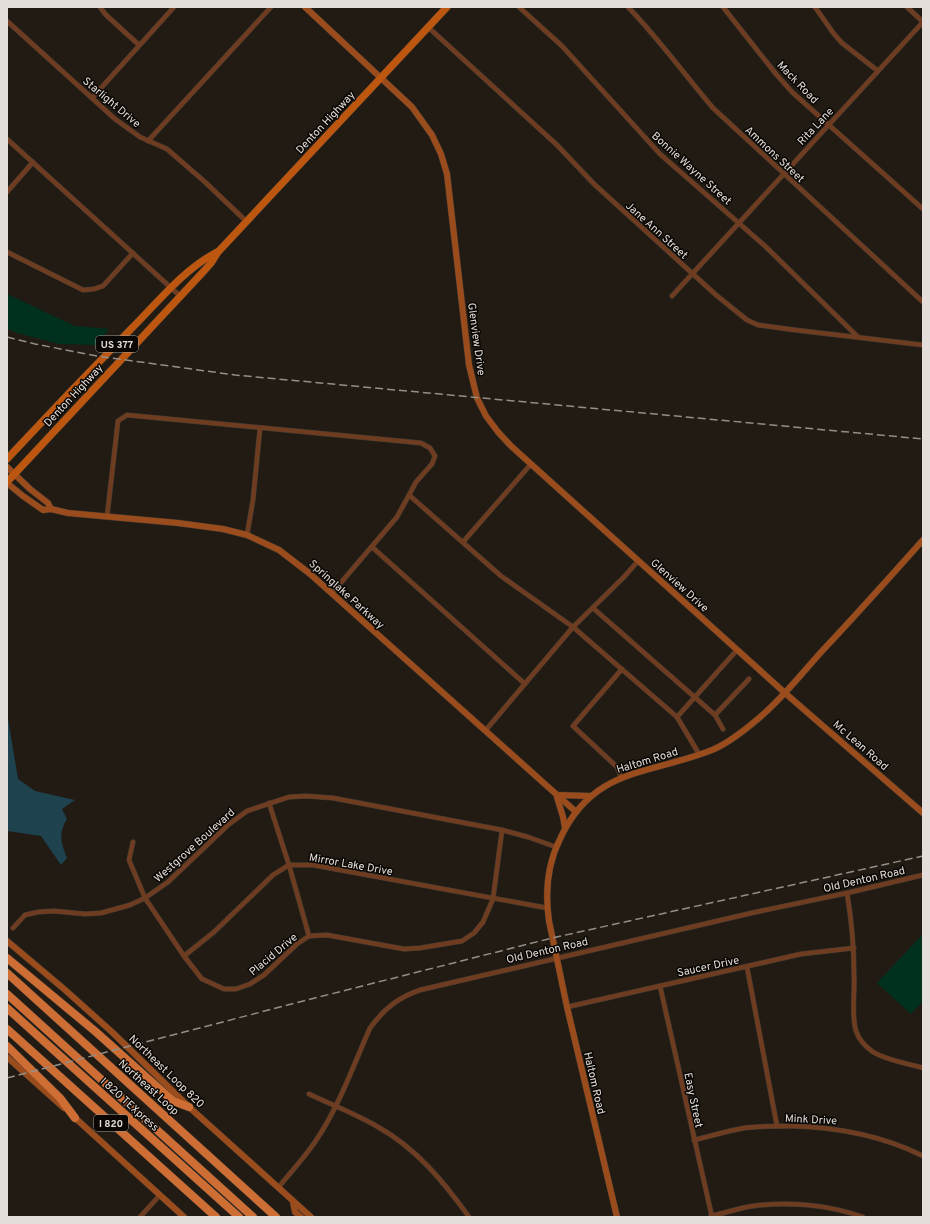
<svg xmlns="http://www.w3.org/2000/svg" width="930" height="1224" font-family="Overpass,sans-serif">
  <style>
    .green { fill: #00311f }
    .water { fill: #1e424e }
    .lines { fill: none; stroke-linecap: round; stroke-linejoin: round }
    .street-casing { stroke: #3c362f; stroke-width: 5.5 }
    .secondary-casing { stroke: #3c362f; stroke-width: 7 }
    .primary-casing { stroke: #3c362f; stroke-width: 8 }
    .highway-casing { stroke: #3c362f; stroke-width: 9 }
    .street { stroke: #6d3c21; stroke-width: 4.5 }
    .secondary { stroke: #9a4c1c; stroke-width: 6 }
    .primary { stroke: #bd5710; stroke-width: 7 }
    .highway { stroke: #ce6d34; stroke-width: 8 }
    .rail { stroke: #948e88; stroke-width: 1.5; stroke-dasharray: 8 4; stroke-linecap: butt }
    .labels { text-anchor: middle; stroke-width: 3; stroke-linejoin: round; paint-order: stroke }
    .shield { fill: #090604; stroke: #a29d99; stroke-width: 1 }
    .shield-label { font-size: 10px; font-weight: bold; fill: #e3ded9 }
    .street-label { font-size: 11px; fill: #e3ded9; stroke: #090604 }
  </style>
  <rect width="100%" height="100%" fill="#211b13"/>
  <g class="green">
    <path d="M7,294L75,326L109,329L96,345L59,344L17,333L7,329Z"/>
    <path d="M923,934V1001L911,1014L877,983Z"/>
  </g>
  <path class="water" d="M7,712L18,779L35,791L75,800L62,809L67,819C58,833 61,843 67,858L61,865L41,836L7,831Z"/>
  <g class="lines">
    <g class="street-casing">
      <g id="street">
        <path d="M100,7L106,15L139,45"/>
        <path d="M519,7L562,46L660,154L765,246L858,337"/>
        <path d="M628,7C659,39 684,74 713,108L923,302"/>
        <path d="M723,7L776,74L792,92L923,209"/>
        <path d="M815,7L834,34L842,43L878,71"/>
        <path d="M907,7L923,22"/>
        <path d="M7,21L115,119L140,137L167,149L205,182L247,222"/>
        <path d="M428,27L557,145L594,184L716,295L747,320L758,325L795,330L923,345"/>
        <path d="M92,98L174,7"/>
        <path d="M7,139L180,296"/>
        <path d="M148,141L271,7"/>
        <path d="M7,192L33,162"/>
        <path d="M7,252L83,290L94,289L103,286L133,253"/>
        <path d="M672,296L923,22"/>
        <path d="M107,517L118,421L127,415L421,443L430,448L435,456L432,464L416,482L409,495L501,576L573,627L677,717L699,754"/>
        <path d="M247,535L253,500L260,428"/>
        <path d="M463,542L531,464"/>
        <path d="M372,547L525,684"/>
        <path d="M332,593L397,517L409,495"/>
        <path d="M593,608L715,715L723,729"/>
        <path d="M715,715L749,679"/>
        <path d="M677,717L737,650"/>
        <path d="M485,731L573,627L624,577L638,561"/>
        <path d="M621,777L617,767L573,726L622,669"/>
        <path d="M269,803L289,865L309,936"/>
        <path d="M133,842L129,860L145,898L184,956L202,979L224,989H236L250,984L264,975L297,944L309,936L327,935L404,949L420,948L462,941L474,933L483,922L493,899L502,830"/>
        <path d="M847,893C852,922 854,947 854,976C855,994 851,1014 856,1031C859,1040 866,1047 873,1052C888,1061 907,1063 923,1068"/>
        <path d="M13,928L25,915L38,912L54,911L85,914L101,913L130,905L145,898L168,882L228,825L247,811L289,797L306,796L333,798L502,830L528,837L556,847"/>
        <path d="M184,956L214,932L273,875L289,865H313L547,908"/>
        <path d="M747,967L777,1126"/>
        <path d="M660,986L712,1217"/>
        <path d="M567,1007L801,954L854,948"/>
        <path d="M309,1094C332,1105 356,1114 378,1127C416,1148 444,1182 469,1217"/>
        <path d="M694,1140C711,1136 727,1131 744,1128C759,1126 775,1126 790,1126C836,1127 881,1135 923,1156"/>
        <path d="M278,1188C290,1173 304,1158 315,1142C339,1107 353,1066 370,1028C384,1009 397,998 420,990L756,912L847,893L923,875"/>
        <path d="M711,1216C725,1213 739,1208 753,1206C789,1201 829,1205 863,1217"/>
        <path d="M140,1217L160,1195"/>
      </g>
    </g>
    <g class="secondary-casing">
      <g id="secondary">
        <path d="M305,7L412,107L432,135L441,154L447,174L469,365L477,398L486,416L498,432L511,446L785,693L923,813"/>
        <path d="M7,467L30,489L48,503L51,509"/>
        <path d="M7,483L23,496L43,510L51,509L68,513L178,523L223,529L247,535L279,550L309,573L575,811"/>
        <path d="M557,795L591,796"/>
        <path d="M557,797L563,817L565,828"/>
        <path d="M7,941L64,989L112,1032L189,1107L311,1217"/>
        <path d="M7,1057L64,1108"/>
        <path d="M73,1116L184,1217"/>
        <path d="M293,1202L295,1212L301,1217"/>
        <path d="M617,1217L567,1007L549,921C545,893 547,865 560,839C593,767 649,775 712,750C729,743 745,730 759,718C783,698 802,673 823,650C857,614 890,577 923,540"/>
      </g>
    </g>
    <g class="primary-casing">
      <g id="primary">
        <path d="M7,459C48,415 89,372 131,329C158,302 183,270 217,252"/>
        <path d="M7,482L203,272L211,263L218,252L447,7"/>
      </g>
    </g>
    <g class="highway-casing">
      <g id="highway">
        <path d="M7,958L96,1032L173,1101L189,1107"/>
        <path d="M7,973L276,1217"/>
        <path d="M7,994L253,1217"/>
        <path d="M7,1008L239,1217"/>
        <path d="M7,1029L216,1217"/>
        <path d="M7,1046L60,1098L75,1118"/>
      </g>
    </g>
    <use href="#street" class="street"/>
    <use href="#secondary" class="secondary"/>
    <use href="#primary" class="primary"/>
    <use href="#highway" class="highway"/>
    <g class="rail">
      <path d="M7,337L35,344L97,356L235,375L923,439"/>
      <path d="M7,1078L311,999L552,938L923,856"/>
    </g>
  </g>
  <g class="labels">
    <g class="shield">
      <rect x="96" y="336" width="42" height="16" rx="3"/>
      <rect x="94" y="1115" width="34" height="16" rx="3"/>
    </g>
    <g class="shield-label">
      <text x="117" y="348">US 377</text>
      <text x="111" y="1127">I 820</text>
    </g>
    <g class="street-label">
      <text transform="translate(798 82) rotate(46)" y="4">Mack Road</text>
      <text transform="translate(112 102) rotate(40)" y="4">Starlight Drive</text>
      <text transform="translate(325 122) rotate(-47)" y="4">Denton Highway</text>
      <text transform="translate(815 126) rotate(-47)" y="4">Rita Lane</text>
      <text transform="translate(775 154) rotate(43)" y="4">Ammons Street</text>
      <text transform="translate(692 168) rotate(42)" y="4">Bonnie Wayne Street</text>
      <text transform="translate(657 230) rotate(42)" y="4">Jane Ann Street</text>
      <text transform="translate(477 339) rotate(82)" y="4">Glenview Drive</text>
      <text transform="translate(73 395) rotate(-47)" y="4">Denton Highway</text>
      <text transform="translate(680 585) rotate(42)" y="4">Glenview Drive</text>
      <text transform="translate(347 594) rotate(42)" y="4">Springlake Parkway</text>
      <text transform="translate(861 745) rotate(41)" y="4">Mc Lean Road</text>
      <text transform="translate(647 760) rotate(-17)" y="4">Haltom Road</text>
      <text transform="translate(194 845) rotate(-42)" y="4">Westgrove Boulevard</text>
      <text transform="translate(351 864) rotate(10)" y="4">Mirror Lake Drive</text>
      <text transform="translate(864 879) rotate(-13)" y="4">Old Denton Road</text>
      <text transform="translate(547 950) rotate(-13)" y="4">Old Denton Road</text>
      <text transform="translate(273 954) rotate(-40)" y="4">Placid Drive</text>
      <text transform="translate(708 966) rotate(-12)" y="4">Saucer Drive</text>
      <text transform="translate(167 1071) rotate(44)" y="4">Northeast Loop 820</text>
      <text transform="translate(595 1083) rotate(77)" y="4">Haltom Road</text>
      <text transform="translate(149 1087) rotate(42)" y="4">Northeast Loop</text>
      <text transform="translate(694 1100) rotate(78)" y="4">Easy Street</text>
      <text transform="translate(130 1104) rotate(42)" y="4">I 820 TEXpress</text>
      <text transform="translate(811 1119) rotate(3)" y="4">Mink Drive</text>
    </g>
  </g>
  <rect width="930" height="1224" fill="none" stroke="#e3ded9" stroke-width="16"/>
</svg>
